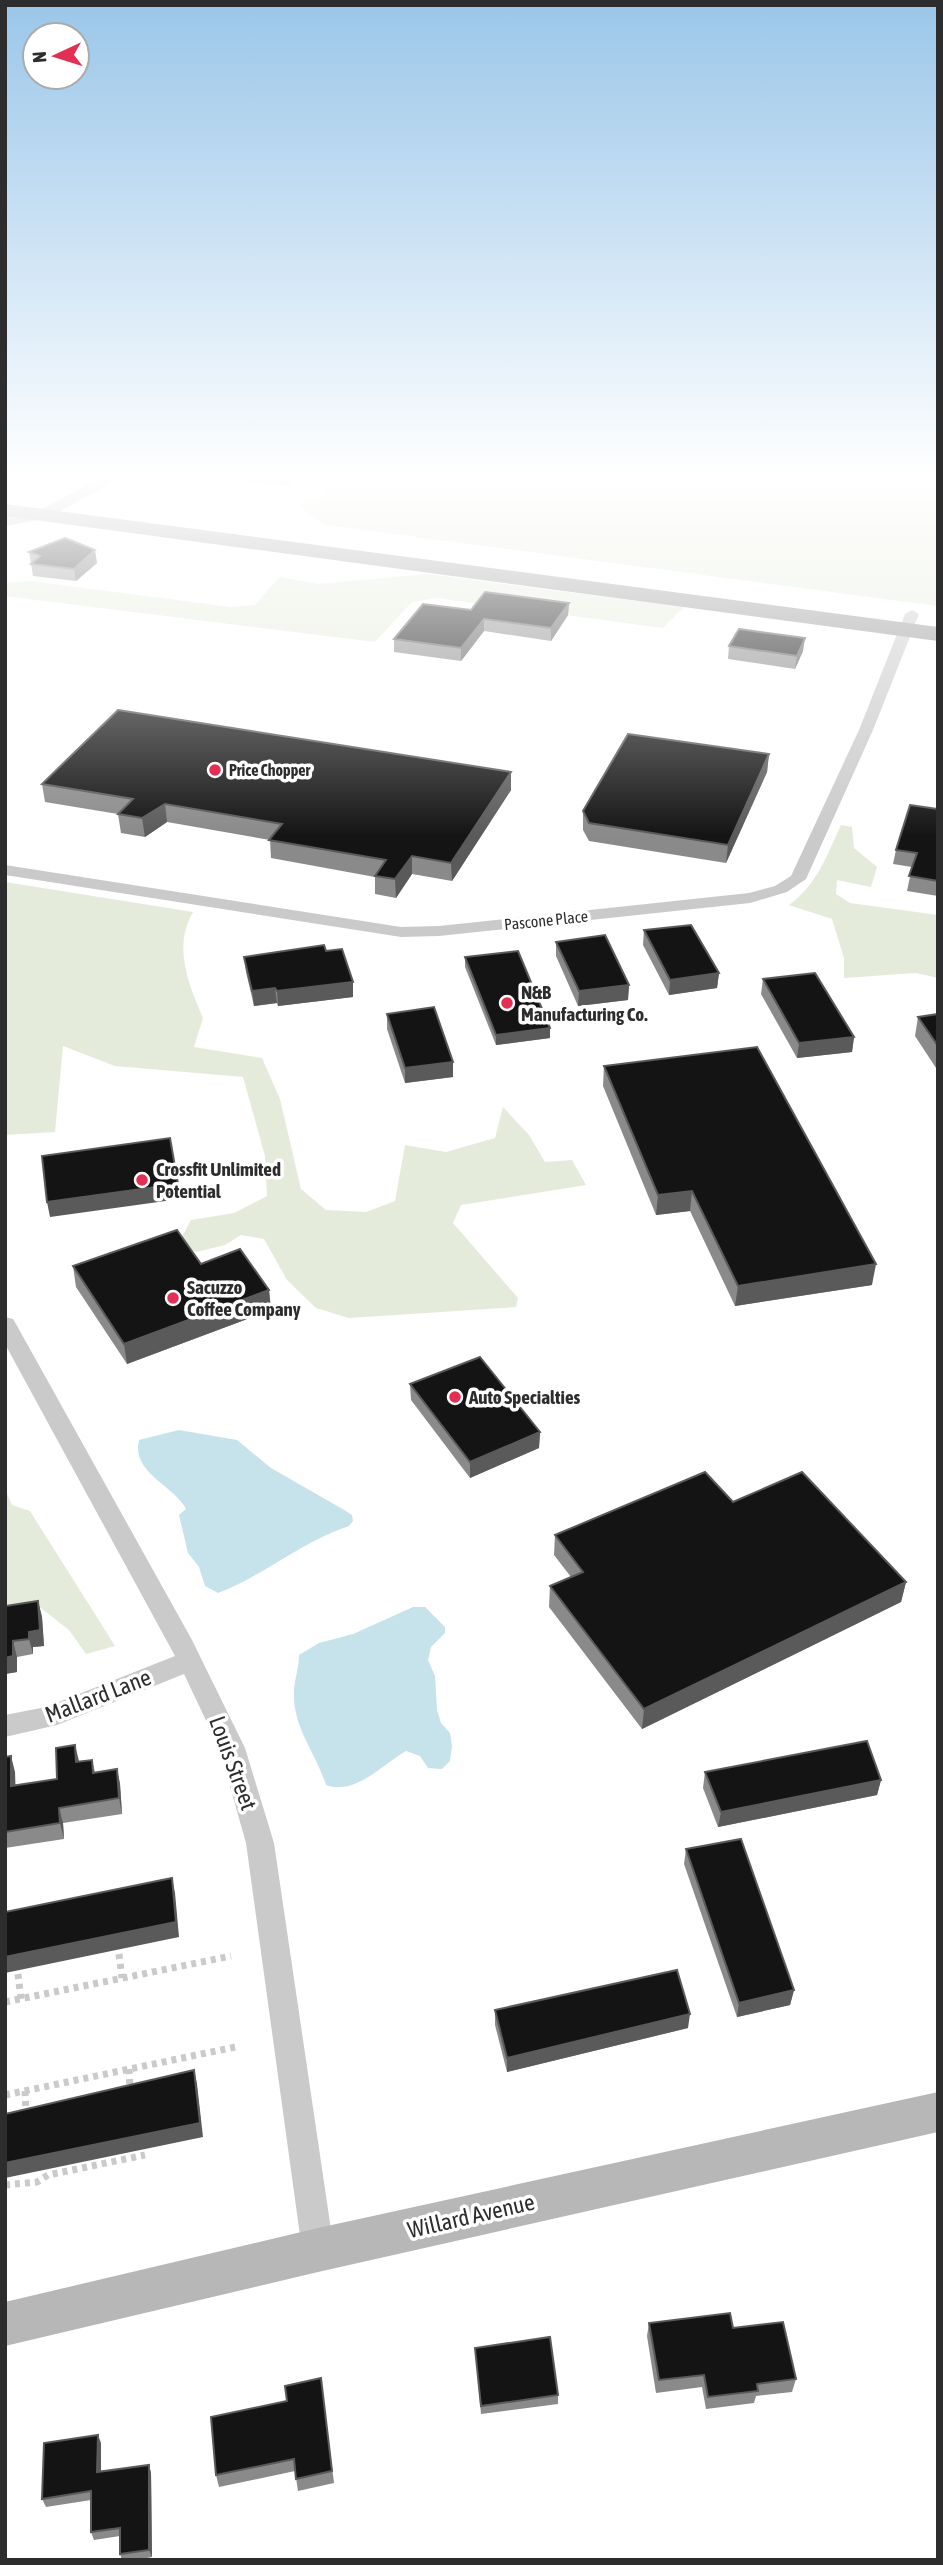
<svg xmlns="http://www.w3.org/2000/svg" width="943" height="2565" font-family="'Asap Condensed',sans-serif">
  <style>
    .green { fill: #e5ebda }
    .water { fill: #c6e2eb }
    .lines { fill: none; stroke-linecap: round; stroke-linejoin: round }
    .path { stroke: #cacaca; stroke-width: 7; stroke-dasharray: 5 5; stroke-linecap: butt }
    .street { fill: #cacaca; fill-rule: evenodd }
    .secondary { fill: #b7b7b7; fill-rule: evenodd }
    .highway { fill: #949494; fill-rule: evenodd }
    .wall { fill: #8a8a8a }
    .shaded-wall { fill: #5a5a5a }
    .building { fill: #141414; stroke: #5a5a5a; stroke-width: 2 }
    .poi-dot { fill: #e42f55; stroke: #fff; stroke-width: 2.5 }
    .labels { text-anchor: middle; stroke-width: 7; stroke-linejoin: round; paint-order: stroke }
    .far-poi-label { font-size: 16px; font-weight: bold; fill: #2d2d2d; stroke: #fff; text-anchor: start }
    .far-street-label { font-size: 16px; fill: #2d2d2d; stroke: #fff }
    .poi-label { font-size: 19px; font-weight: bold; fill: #2d2d2d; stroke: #fff; text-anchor: start }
    .near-street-label { font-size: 23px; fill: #2d2d2d; stroke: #fff }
  </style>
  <rect width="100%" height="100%" fill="#fff"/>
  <g class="green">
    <path d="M334,477H912L938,480V606L326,525L307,513L300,503L322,495L338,480Z"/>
    <path d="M427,574L684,607L663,628L436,598L412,602L375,642L5,596V583L30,581L230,607L255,605L279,577L318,584Z"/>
    <path d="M841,825L852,827L854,848L877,867L871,887L837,880L836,894L850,903L938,915V978L916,973L844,978V958L832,919L789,905C817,885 827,855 841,825Z"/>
    <path d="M5,882L193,912C173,947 188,983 203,1018L194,1047L262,1058L280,1099L301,1189L326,1210L366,1212L395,1201L405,1145L446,1152L495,1138L503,1107L529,1135L545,1162L572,1160L586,1185L461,1205L453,1223L518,1298L516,1307L349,1318L316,1308L287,1280L264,1239L241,1235L225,1245L196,1252L178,1244L191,1220L234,1213L267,1196L265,1156L243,1077L115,1066L63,1046L55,1132L5,1135Z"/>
    <path d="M5,1489L12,1505L30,1511L115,1646L86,1654L69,1630L37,1605L5,1604Z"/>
  </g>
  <g class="water">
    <path d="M179,1430L237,1440L271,1468L346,1511L352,1515L353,1521L349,1526C301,1542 265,1575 218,1593L205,1586L199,1567L188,1553L179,1515L186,1509C174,1485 131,1473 139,1440Z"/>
    <path d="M413,1607H425L445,1627V1633L431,1647L428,1660L435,1676L437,1710L441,1723L450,1733L452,1746L450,1761L442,1769L428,1768L420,1756L406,1751C383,1764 355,1796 326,1785C316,1753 293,1728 294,1693C294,1680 299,1669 299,1655L319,1643L353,1634Z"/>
  </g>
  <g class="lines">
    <g class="path">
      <path d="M119,1954L122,1978"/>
      <path d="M18,1974L21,1999"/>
      <path d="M5,2002L231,1956"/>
      <path d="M129,2069L130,2089"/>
      <path d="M25,2091L26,2114"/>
      <path d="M5,2095L240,2046"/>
      <path d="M5,2185L37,2182L48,2175L145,2155"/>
    </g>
    <g class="street">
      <path d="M912,610L919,614L873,730L806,879L787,892L750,903L439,936L401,937L5,875V865L401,927L439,926L749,893L775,886L791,876L859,730L905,614Z"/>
      <path d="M5,1317L13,1319L16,1324L192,1640L245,1748L274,1843L334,2250L329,2261L318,2266L307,2261L302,2250L246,1843L219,1748L184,1674L57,1725L5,1737V1715L46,1707L175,1656L5,1344Z"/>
    </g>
    <g class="secondary">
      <path d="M102,477H122L48,518L5,526V516L38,511Z"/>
      <path d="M938,2092V2132L318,2272L5,2346V2302L318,2228Z"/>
    </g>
    <path class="highway" d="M5,504L938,627V641L5,516Z"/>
  </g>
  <g class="wall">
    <path d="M207,477H295L286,485Z"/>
    <path d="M29,552L97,563L76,581L33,576Z"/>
    <path d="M569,603L568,615L551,641L484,631L461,661L394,652V639L471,610Z"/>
    <path d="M729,646L803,651L795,669L728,659Z"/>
    <path d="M769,754L767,772L726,863L589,841L583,830V811Z"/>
    <path d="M511,772V790L452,881L412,874L396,898L375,894V877L271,858L270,840L167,822L145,837L121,833L118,814L45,802L42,784Z"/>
    <path d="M938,809V896L907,891L912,867L893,864L896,850Z"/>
    <path d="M644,930L719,973L717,988L669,995L643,945Z"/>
    <path d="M556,942L629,985L628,1000L578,1006L556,956Z"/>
    <path d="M326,951L353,997L278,1006L277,1003L254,1006L246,972L244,957Z"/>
    <path d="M465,957L550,1028V1038L496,1045L465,967Z"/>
    <path d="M763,979L854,1037L852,1052L797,1058L761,994Z"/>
    <path d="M387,1014L453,1062V1077L405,1083L387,1029Z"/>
    <path d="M938,1014V1071L915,1036L918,1017Z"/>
    <path d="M604,1066L872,1285L735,1306L690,1211L656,1215L603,1086Z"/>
    <path d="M73,1266L269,1290L271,1310L127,1364L76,1287Z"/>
    <path d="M410,1384L540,1432L539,1448L470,1478L411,1400Z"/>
    <path d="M733,1502L906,1582L901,1602L642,1729L549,1607L550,1586L571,1577L554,1555L555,1535Z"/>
    <path d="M38,1601L42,1617L44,1646L33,1647V1654L17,1657V1672L5,1674V1606Z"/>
    <path d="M5,1757L15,1772V1786L57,1779L79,1762L92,1760L95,1772L117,1769L120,1784L122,1814L63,1823L64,1839L5,1848Z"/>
    <path d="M705,1772L881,1780L877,1795L718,1827L703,1788Z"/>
    <path d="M686,1849L794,1990L790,2005L737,2017L684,1864Z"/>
    <path d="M495,2010L688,2028L507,2072L495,2025Z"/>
    <path d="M649,2323L733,2328L796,2379L792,2392L756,2396L754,2403L706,2409L702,2387L656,2393L647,2336Z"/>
    <path d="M475,2348L558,2395V2404L481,2414Z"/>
    <path d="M321,2378L334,2483L298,2491L295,2471L219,2487L216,2475L287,2401Z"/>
    <path d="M101,2443V2471L149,2465L151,2473L152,2557L138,2560H122L120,2554V2536L94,2540L91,2532V2500L46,2507L42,2499Z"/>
  </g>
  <g class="shaded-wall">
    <path d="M286,477H295L286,485Z"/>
    <path d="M95,550L97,563L76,581L74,569Z"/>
    <path d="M569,603L568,615L551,641V628Z"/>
    <path d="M484,619V631L461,661V648Z"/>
    <path d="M805,638L803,651L795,669L797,656Z"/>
    <path d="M769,754L767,772L726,863L728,845Z"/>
    <path d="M511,772V790L452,881L451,863Z"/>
    <path d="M165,804L167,822L145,837L142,818Z"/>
    <path d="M412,856V874L396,898L395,879Z"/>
    <path d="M719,973L717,988L669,995L670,980Z"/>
    <path d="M353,982V997L278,1006L277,991Z"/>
    <path d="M629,985L628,1000L578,1006L579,991Z"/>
    <path d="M275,988L277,1003L254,1006L252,991Z"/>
    <path d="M550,1028V1038L496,1045V1035Z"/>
    <path d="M854,1037L852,1052L797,1058L799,1043Z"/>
    <path d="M453,1062V1077L405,1083V1068Z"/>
    <path d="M178,1184L180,1199L50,1217L47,1202Z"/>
    <path d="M692,1191L690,1211L656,1215L658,1195Z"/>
    <path d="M876,1264L872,1285L735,1306L738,1286Z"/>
    <path d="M269,1290L271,1310L127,1364L124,1344Z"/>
    <path d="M540,1432L539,1448L470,1478V1462Z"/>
    <path d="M906,1582L901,1602L642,1729L644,1709Z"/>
    <path d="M38,1601L42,1617L44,1646L33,1647V1654L29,1639V1632Z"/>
    <path d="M13,1641L17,1657V1672L5,1674V1658Z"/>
    <path d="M75,1745L79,1761V1778L76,1762Z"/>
    <path d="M11,1756L15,1772L16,1802L11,1786Z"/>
    <path d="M117,1769L120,1784L122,1814L119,1798Z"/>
    <path d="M881,1780L877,1795L718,1827L721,1812Z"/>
    <path d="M59,1808L63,1823L64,1839L60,1823Z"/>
    <path d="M172,1878L175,1893L179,1937L5,1973V1957Z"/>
    <path d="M794,1990L790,2005L737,2017L739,2003Z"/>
    <path d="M690,2014L688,2028L507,2072V2058Z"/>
    <path d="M194,2070L197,2084L203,2137L5,2178V2163Z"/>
    <path d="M98,2435L101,2443V2480L97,2472Z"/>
    <path d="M149,2465L151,2473L152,2557L149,2550Z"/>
  </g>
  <g class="building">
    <path d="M65,538L95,550L74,569L31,564L40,556L29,552Z"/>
    <path d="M485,592L569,603L551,628L484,619L461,648L394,639L423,604L471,610Z"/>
    <path d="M739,629L805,638L797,656L729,646Z"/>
    <path d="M118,710L511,772L451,863L412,856L395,879L375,876L386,860L269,840L282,824L165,804L142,818L118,814L133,799L42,784Z"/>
    <path d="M628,734L769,754L728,845L589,823L583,811Z"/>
    <path d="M910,805L938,809V881L909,876L917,853L896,850Z"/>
    <path d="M691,925L719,973L670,980L644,930Z"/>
    <path d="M605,935L629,985L579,991L556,942Z"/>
    <path d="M324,945L326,951L342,949L353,982L277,991L275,988L252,991L244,957Z"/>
    <path d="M518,951L550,1028L496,1035L465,957Z"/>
    <path d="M815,973L854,1037L799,1043L763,979Z"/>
    <path d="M434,1007L453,1062L405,1068L387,1014Z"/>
    <path d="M938,1014V1046L918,1017Z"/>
    <path d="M757,1047L876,1264L738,1286L692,1191L658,1195L604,1066Z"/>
    <path d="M170,1138L178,1184L47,1202L42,1156Z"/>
    <path d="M177,1230L201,1264L240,1249L269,1290L124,1344L73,1266Z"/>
    <path d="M480,1357L540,1432L470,1462L410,1384Z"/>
    <path d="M705,1472L733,1502L802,1472L906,1582L644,1709L550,1586L583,1572L555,1535Z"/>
    <path d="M38,1601L40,1630L29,1632V1639L13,1641V1656L5,1658V1606Z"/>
    <path d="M867,1741L881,1780L721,1812L705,1772Z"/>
    <path d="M75,1745L76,1762L92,1760L93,1773L117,1769L119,1798L59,1808L60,1823L5,1832V1757L11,1756V1786L57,1779L56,1748Z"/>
    <path d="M741,1839L794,1990L739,2003L686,1849Z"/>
    <path d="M172,1878L176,1922L5,1957V1912Z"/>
    <path d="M677,1970L690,2014L507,2058L495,2010Z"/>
    <path d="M194,2070L200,2123L5,2163V2114Z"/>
    <path d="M730,2313L733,2328L783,2322L796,2379L757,2384L758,2391L708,2397L704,2375L659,2380L649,2323Z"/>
    <path d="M550,2337L558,2395L481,2406L475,2348Z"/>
    <path d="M321,2378L332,2471L296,2479L294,2459L216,2475L211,2417L287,2401L285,2386Z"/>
    <path d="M98,2435L97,2472L149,2465V2550L120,2554V2528L91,2532V2491L42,2499L44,2443Z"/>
  </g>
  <linearGradient id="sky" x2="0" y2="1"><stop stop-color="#9ac6e9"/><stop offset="0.57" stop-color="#fff"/><stop offset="1" stop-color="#fff" stop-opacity="0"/></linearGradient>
  <rect width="943" height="836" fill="url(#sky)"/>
  <g class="poi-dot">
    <circle cx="215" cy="770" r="7"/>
    <circle cx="507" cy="1003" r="7"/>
    <circle cx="142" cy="1180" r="7"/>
    <circle cx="173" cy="1298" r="7"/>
    <circle cx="455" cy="1397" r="7"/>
  </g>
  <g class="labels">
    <g class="far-poi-label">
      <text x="229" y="776">Price Chopper</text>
    </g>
    <g class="far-street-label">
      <text transform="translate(546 920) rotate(-6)" y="6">Pascone Place</text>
    </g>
    <g class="poi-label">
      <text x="521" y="999">N&amp;B<tspan x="521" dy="22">Manufacturing Co.</tspan></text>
      <text x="156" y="1176">Crossfit Unlimited<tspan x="156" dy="22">Potential</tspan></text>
      <text x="187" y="1294">Sacuzzo<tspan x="187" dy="22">Coffee Company</tspan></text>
      <text x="469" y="1404">Auto Specialties</text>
    </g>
    <g class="near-street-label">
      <text transform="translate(98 1696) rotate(-21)" y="8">Mallard Lane</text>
      <text transform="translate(233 1763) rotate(70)" y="8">Louis Street</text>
      <text transform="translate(471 2216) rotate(-13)" y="8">Willard Avenue</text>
    </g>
  </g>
  <rect width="943" height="2565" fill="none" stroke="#2d2d2d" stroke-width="14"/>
  <g transform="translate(56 56) rotate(266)"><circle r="33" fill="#ffffff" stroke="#ababab" stroke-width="2"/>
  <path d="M0-5L12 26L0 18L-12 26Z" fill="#e42f55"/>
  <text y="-10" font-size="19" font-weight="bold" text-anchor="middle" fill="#2d2d2d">N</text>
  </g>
</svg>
